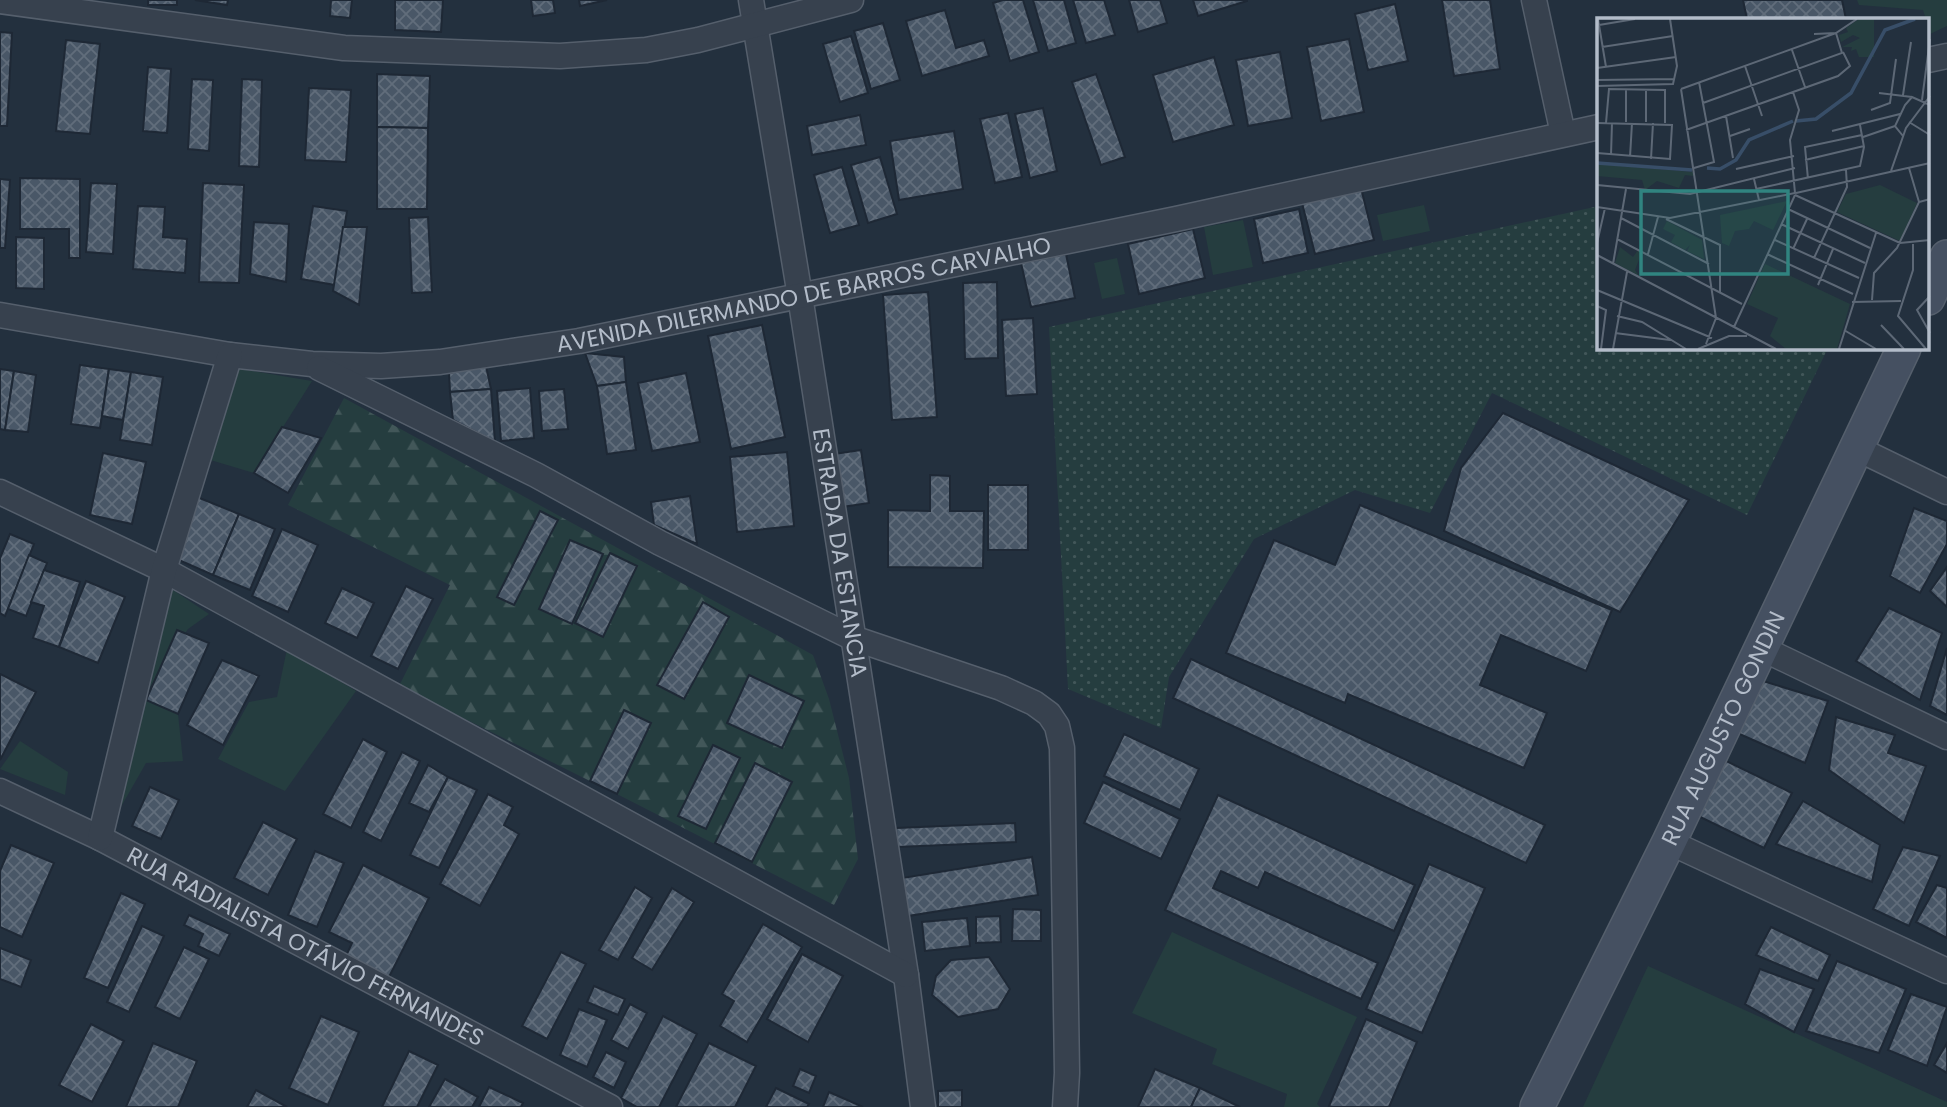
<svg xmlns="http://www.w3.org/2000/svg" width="1947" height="1107" font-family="Poppins,sans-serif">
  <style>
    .grass { fill: #253d3f }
    .forest { fill: url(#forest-firs) }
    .park { fill: url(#park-dots) }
    .building { fill: url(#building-cross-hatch); stroke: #1e2835; stroke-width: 2 }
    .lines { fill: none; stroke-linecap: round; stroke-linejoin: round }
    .street-casing { stroke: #555f6c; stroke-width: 27 }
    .secondary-casing { stroke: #555f6c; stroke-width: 36 }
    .street { stroke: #37414e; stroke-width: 24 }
    .secondary { stroke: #455061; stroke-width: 33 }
    .labels { text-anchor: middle; stroke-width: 5; stroke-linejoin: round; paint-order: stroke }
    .street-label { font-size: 23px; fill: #b3bcc9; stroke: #1c2633 }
    .inset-river { fill: none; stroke: #384e68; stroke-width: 3.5 }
    .inset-road { fill: none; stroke: #5d6876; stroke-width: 2 }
    .view { fill: #308480; fill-opacity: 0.15; stroke: #308480; stroke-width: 3.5 }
    .inset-edge { fill: none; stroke: #b3bcc9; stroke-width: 3.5 }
  </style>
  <defs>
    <pattern id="forest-firs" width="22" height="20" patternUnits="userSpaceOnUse" patternTransform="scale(1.75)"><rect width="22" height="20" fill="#253d3f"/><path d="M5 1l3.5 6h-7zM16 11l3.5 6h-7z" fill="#425759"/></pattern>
    <pattern id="park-dots" width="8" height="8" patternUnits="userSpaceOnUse" patternTransform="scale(1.75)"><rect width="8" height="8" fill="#253d3f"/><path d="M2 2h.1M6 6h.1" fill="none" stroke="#425759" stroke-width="1.8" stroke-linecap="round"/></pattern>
    <pattern id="building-cross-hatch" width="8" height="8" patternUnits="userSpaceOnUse" patternTransform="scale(1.75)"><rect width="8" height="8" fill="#495767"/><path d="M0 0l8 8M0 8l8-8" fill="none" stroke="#616d7b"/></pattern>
  </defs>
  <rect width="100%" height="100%" fill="#23303e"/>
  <g class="grass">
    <path d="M1857,0H1947V26L1930,34L1928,19H1926L1923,10L1859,5Z"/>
    <path d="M1424,205L1430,231L1383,241L1377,215Z"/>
    <path d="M1243,220L1253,267L1213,275L1204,227Z"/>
    <path d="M1117,258L1125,294L1102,299L1094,263Z"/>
    <path d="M235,368L312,381L254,473L207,459Z"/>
    <path d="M170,588L209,614L188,629L144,696L146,700L178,714L183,761L146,763L114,819Z"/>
    <path d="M287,649L356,691L285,791L218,759L249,702L277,697Z"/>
    <path d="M20,741L68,772L65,795L0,769Z"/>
    <path d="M1172,932L1357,1017L1317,1104L1320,1107H1284L1287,1094L1212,1064L1217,1049L1132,1013Z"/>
    <path d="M1648,966L1947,1102V1107H1583Z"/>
  </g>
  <path class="forest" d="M344,398L813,655L829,699L849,778L858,859L834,905L617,794L651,723L624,710L590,781L399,686L450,585L288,505Z"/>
  <path class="park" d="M1599,206V348H1828L1747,515L1492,393L1430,513L1355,490L1254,539L1169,677L1161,728L1068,689L1049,327Z"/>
  <g class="building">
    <rect x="148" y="0" width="29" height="5"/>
    <path d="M195,0H228L227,5Z"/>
    <path d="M331,0H352L350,18L330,16Z"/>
    <path d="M395,0H443L441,32L395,30Z"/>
    <path d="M531,0H553L555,13L533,16Z"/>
    <path d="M579,0H607L580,6Z"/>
    <path d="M1003,0H1023L1039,52L1010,61L993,3Z"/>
    <path d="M1033,0H1064L1076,43L1048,51Z"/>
    <path d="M1073,0H1104L1115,35L1086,43Z"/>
    <path d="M1129,0H1160L1167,23L1138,32Z"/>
    <path d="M1193,0H1247V1L1198,16Z"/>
    <path d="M1442,0H1490L1500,69L1454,76Z"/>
    <path d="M1743,0H1842L1846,19H1747Z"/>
    <path d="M1395,4L1408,61L1368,70L1355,14Z"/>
    <path d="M945,10L956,48L984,40L989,56L922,76L906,21Z"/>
    <path d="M883,23L900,80L871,89L854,31Z"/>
    <path d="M0,32L12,33L7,126H0Z"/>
    <path d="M851,36L868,93L840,102L823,44Z"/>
    <path d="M1349,39L1364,112L1321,121L1307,47Z"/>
    <path d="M66,40L100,44L90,134L56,131Z"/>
    <path d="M1280,52L1292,118L1248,126L1236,60Z"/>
    <path d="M1214,57L1234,125L1173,142L1153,75Z"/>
    <path d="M148,67L171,69L167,133L143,131Z"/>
    <path d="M377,74L430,76L428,128L377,127Z"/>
    <path d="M1096,74L1125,157L1101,165L1072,82Z"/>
    <path d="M192,79L213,80L209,151L188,149Z"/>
    <path d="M242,79L262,80L259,167L239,166Z"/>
    <path d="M309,88L351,90L346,162L305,160Z"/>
    <path d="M1043,108L1057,171L1030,178L1015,114Z"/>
    <path d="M1008,113L1022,177L995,183L980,119Z"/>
    <path d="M860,115L866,145L812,155L807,126Z"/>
    <path d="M377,127L428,128L427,209H377Z"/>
    <path d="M954,131L963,189L899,200L890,141Z"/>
    <path d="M880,157L897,214L868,223L851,165Z"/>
    <path d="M842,167L859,225L830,233L814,175Z"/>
    <path d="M20,178L80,179V258H69V229H20Z"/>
    <path d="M0,179L10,180L5,248H0Z"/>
    <path d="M91,183L117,184L113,254L86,252Z"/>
    <path d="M203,183L244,185L239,283L199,282Z"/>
    <path d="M1361,188L1374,240L1315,254L1302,203Z"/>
    <path d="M138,206L165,207L163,237L187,239L185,273L133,269Z"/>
    <path d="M313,206L347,211L335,285L301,279Z"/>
    <path d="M1299,209L1308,253L1263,263L1254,219Z"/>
    <path d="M428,217L432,292L412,293L409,218Z"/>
    <path d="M254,222L289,224L286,282L250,274Z"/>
    <path d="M343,227H367L359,305L333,291Z"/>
    <path d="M1193,229L1205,278L1139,294L1128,244Z"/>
    <path d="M16,237L44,238V289L16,288Z"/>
    <path d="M1066,254L1075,298L1031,307L1021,263Z"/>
    <path d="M997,282L998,358L965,359L963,283Z"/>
    <path d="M928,292L937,417L892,420L883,295Z"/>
    <path d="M1033,318L1037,394L1006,396L1002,320Z"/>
    <path d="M762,325L785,437L731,449L708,336Z"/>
    <path d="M585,353L624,357L626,382L597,386Z"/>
    <path d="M80,365L109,369L100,428L71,424Z"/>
    <path d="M486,366L491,389L450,392L449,373Z"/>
    <path d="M0,369L14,371L5,430L0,429Z"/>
    <path d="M109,369L131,372L123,420L102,416Z"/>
    <path d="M14,371L36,375L28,432L5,430Z"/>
    <path d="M131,372L163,377L152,445L120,440Z"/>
    <path d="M686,373L700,442L652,451L638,383Z"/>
    <path d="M626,382L636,450L607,454L597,386Z"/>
    <path d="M530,388L534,438L501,441L497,391Z"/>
    <path d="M491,389L495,442L453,420L450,392Z"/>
    <path d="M564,389L568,429L542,431L539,391Z"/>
    <path d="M1503,413L1689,500L1620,612L1444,531L1461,468Z"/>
    <path d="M282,427L321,438L288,493L254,473Z"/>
    <path d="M861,450L869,503L842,507L834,454Z"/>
    <path d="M787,452L794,526L737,532L730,457Z"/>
    <path d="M103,453L146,462L132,524L90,515Z"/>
    <path d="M930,475L950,476V511H984L983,568L888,567V510L930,511Z"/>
    <rect x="988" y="485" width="40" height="65"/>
    <path d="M690,496L697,544L654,525L651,502Z"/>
    <path d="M197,497L239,514L213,575L172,557Z"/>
    <path d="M1360,505L1612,610L1586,671L1501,635L1480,685L1547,713L1524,768L1348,694L1345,703L1226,653L1274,540L1335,565Z"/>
    <path d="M1914,508L1947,521V544L1920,593L1890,576Z"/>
    <path d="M540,511L558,520L514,605L497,597Z"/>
    <path d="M239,514L275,529L250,590L213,575Z"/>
    <path d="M282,529L318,545L288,612L252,596Z"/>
    <path d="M10,534L34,544L5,616L0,613V558Z"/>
    <path d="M570,540L603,554L572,624L539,609Z"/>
    <path d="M610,553L637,566L603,637L575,623Z"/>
    <path d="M29,555L47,563L26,616L8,609Z"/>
    <path d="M1947,567V607L1930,591Z"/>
    <path d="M44,570L80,582L59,647L33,638L44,606L31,602Z"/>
    <path d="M86,581L125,597L98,663L59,647Z"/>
    <path d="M406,586L433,599L398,669L371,656Z"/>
    <path d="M342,588L374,603L357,638L325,623Z"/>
    <path d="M703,602L729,617L684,699L657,685Z"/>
    <path d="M1889,608L1942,633L1920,700L1856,661Z"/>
    <path d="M177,630L209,643L178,714L146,700Z"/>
    <path d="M1947,648V715L1930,706Z"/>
    <path d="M1191,659L1545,825L1526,863L1173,698Z"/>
    <path d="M222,660L259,676L223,745L187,725Z"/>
    <path d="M0,674L36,692L0,760Z"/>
    <path d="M749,675L804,701L782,748L727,723Z"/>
    <path d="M1763,681L1828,701L1805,763L1735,732Z"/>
    <path d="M624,710L651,723L617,794L590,781Z"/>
    <path d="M1836,717L1895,735L1888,753L1926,766L1904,823L1829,770Z"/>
    <path d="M1124,734L1199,769L1180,810L1104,776Z"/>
    <path d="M363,739L387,752L351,828L323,814Z"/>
    <path d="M713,745L740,758L706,829L678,816Z"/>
    <path d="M402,752L420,761L381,841L363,832Z"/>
    <path d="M1720,758L1792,793L1764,848L1692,813Z"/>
    <path d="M755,763L792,782L752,862L715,843Z"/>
    <path d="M428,765L448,777L429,812L409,803Z"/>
    <path d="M448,777L477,790L439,868L410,855Z"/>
    <path d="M1103,782L1180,819L1161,859L1084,823Z"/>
    <path d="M150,787L179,800L161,839L132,826Z"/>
    <path d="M488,794L513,807L504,825L519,834L480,906L440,884Z"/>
    <path d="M1218,795L1415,885L1394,931L1265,872L1258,888L1221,871L1213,888L1378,963L1361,999L1165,910Z"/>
    <path d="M1803,801L1880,845L1872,882L1776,844Z"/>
    <path d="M263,822L297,839L268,895L234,878Z"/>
    <path d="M1015,823L1016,842L897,847L896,828Z"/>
    <path d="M11,845L54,863L22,937L0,927V871Z"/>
    <path d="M1903,847L1940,856L1909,926L1873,909Z"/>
    <path d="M315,851L344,863L317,927L288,915Z"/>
    <path d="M1032,857L1038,895L908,916L902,878Z"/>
    <path d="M1429,864L1485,888L1422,1033L1366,1009Z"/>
    <path d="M363,865L429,898L389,977L346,956L352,943L329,932Z"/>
    <path d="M1937,885L1947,888V938L1916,922Z"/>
    <path d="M635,887L652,898L618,960L599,950Z"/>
    <path d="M672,888L694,902L652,970L632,958Z"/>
    <path d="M121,893L145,904L108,988L84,978Z"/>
    <path d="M1013,909L1041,910V941H1012Z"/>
    <path d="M189,915L230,934L219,956L198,946L203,934L184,925Z"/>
    <path d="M1000,916L1001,942L976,943V917Z"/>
    <path d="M967,918L970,946L925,951L922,922Z"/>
    <path d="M763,924L802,947L747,1042L720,1026L734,1001L722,994Z"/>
    <path d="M142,926L164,936L129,1012L107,1002Z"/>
    <path d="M1771,927L1830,955L1818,981L1756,955Z"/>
    <path d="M184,947L209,959L180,1019L155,1007Z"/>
    <path d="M0,948L31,960L21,987L0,979Z"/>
    <path d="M561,952L586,964L547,1039L522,1026Z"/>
    <path d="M802,954L843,976L808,1042L767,1019Z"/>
    <path d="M989,957L1010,989L998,1009L958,1017L932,995L936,976L951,960Z"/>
    <path d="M1837,961L1906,989L1879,1053L1806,1031Z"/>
    <path d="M1760,969L1814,989L1794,1032L1745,1004Z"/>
    <path d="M594,986L625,999L618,1015L587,1002Z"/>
    <path d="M1911,994L1947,1007L1927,1066L1888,1050Z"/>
    <path d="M630,1004L647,1013L628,1049L611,1040Z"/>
    <path d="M579,1009L607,1020L587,1067L560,1055Z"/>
    <path d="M321,1016L359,1032L328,1105L289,1088Z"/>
    <path d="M663,1016L697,1034L659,1107H637L621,1098Z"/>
    <path d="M1366,1019L1417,1042L1389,1107H1332L1329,1106Z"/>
    <path d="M91,1024L124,1041L92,1102L59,1085Z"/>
    <path d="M153,1043L197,1061L178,1107H126Z"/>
    <path d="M709,1043L756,1066L735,1107H676Z"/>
    <path d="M1947,1043V1073L1934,1065Z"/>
    <path d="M409,1051L438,1065L417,1107H382Z"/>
    <path d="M606,1052L626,1062L614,1088L593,1077Z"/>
    <path d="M800,1069L816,1076L809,1093L793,1086Z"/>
    <path d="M1155,1069L1200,1088L1191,1107H1138Z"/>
    <path d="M445,1079L478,1097L472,1107H429Z"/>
    <path d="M489,1087L523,1103L521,1107H479Z"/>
    <path d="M776,1088L809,1104L807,1107H766Z"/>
    <path d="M1200,1088L1240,1107H1191Z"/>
    <path d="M256,1090L287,1107H247Z"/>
    <path d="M962,1090V1107H938V1091Z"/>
    <path d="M829,1092L863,1107H823Z"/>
  </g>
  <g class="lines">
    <g class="street-casing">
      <g id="street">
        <path id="s1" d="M751,0L800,296L906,975L923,1107"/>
        <path d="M1534,0L1563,134"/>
        <path d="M0,1L344,48L560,56L646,50L698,40L851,0"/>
        <path d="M1928,60L1947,56"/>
        <path id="s2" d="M0,315L230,355L312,364L381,366L440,362L579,341L1176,219L1599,127"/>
        <path d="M319,368L536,475L660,543L853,638L1001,688L1034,703L1049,714L1057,726L1062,748L1067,1073L1065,1107"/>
        <path d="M1856,448L1947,492"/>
        <path d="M0,492L164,570L906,975"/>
        <path d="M1761,648L1947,737"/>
        <path id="s3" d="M0,791L100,838L610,1107"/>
        <path d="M100,838L164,570L230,355"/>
        <path d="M1669,842L1947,971"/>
      </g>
    </g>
    <g class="secondary-casing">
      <g id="secondary">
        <path d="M1928,298L1947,257"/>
        <path id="s4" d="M1537,1107L1669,842L1904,348"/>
      </g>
    </g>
    <use href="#street" class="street"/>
    <use href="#secondary" class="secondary"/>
  </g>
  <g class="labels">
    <g class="street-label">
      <text dy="8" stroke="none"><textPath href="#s2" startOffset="814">AVENIDA DILERMANDO DE BARROS CARVALHO</textPath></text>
      <text dy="8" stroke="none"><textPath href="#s1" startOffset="560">ESTRADA DA ESTANCIA</textPath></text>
      <text dy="8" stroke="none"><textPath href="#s4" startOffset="422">RUA AUGUSTO GONDIN</textPath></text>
      <text dy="8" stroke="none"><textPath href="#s3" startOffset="343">RUA RADIALISTA OTÁVIO FERNANDES</textPath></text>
    </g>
  </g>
  <g transform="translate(1597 18)">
    <rect width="332" height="332" fill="#23303e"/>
    <path d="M168,246L253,286L240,331H189L173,318L181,300L150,286Z" fill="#253d3f"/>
    <path d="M262,1H277V39H262L259,31L254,33L255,29H245L263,20L256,17L244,24L242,17L251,14L249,10ZM0,146L96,154V158L88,157L82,170L60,163L48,172L45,162L0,158ZM70,203L105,222L107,241L90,233L93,227L88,232L74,224L78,217L66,211ZM23,229L36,239L41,232L45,234L38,252L42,258L18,245Z" fill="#253d3f"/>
    <path d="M283,167L320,185L303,223L240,194L249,176Z" fill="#253d3f"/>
    <path d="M190,183L176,212L157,203L152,211L138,213L132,228L125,225L123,197Z" fill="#253d3f"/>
    <path class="inset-river" d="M199,103L219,101L254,75L288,12L318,1M0,145L95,152M110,150L123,151L139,142L152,122L196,103"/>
    <path class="inset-road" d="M1,1L9,49M2,7L38,1M217,16L239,15L260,1M5,29L76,18M195,32L208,69M148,48L165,98M0,50L79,39M0,62L77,61M0,68L76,66L80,48L73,1M29,71V104M84,71L119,300M84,71L239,15M49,72V104M282,75L315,79M306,77L314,24M325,82L333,21M106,85L245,35L239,15M274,92L293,85L299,41M129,98L136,140M312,104L333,117M0,105L75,107L73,141L0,135M9,105L12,71L68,72V105M89,112L241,58L253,48L246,34M235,113L303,96M133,118L153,111M306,118L298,108L308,87L315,79L333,87M266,119L298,108M14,137L15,105M33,139L35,105M54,141L56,105M208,142L267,128M97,150L117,144L102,64M312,150L322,184M139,151L197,138M294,153L309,110L333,78M157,161L162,182M211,161L208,129L265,117M0,167L93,176L198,150M159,171L263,148L267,129L263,107M199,175L333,145M198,177L303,225L333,222M0,189L73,200L198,175L193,122L202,92L196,74M191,191L273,230M24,200L112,246M69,201L123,227V274M184,206L268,245M20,221L145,286M178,222L262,260M0,225L8,190M316,226V252L301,298L329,331M196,231L210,201M51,236L61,199M170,236L256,276M0,237L179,331M217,240L250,169L249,152M16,246L29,171M221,267L236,231M0,272L115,320M333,278L320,292L333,315M275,282L277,255L300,230L322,184L333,181M255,284L304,283M0,288L9,292L4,331M20,298L45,304L89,331M284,307L307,331M137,309L198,177M247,312L279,331M18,315L73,322M109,326L119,300M16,331L30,254M101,331L132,318H150M242,331L279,215"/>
    <path class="view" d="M44,173H191V256H44Z"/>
    <rect width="332" height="332" class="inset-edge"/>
  </g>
</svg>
